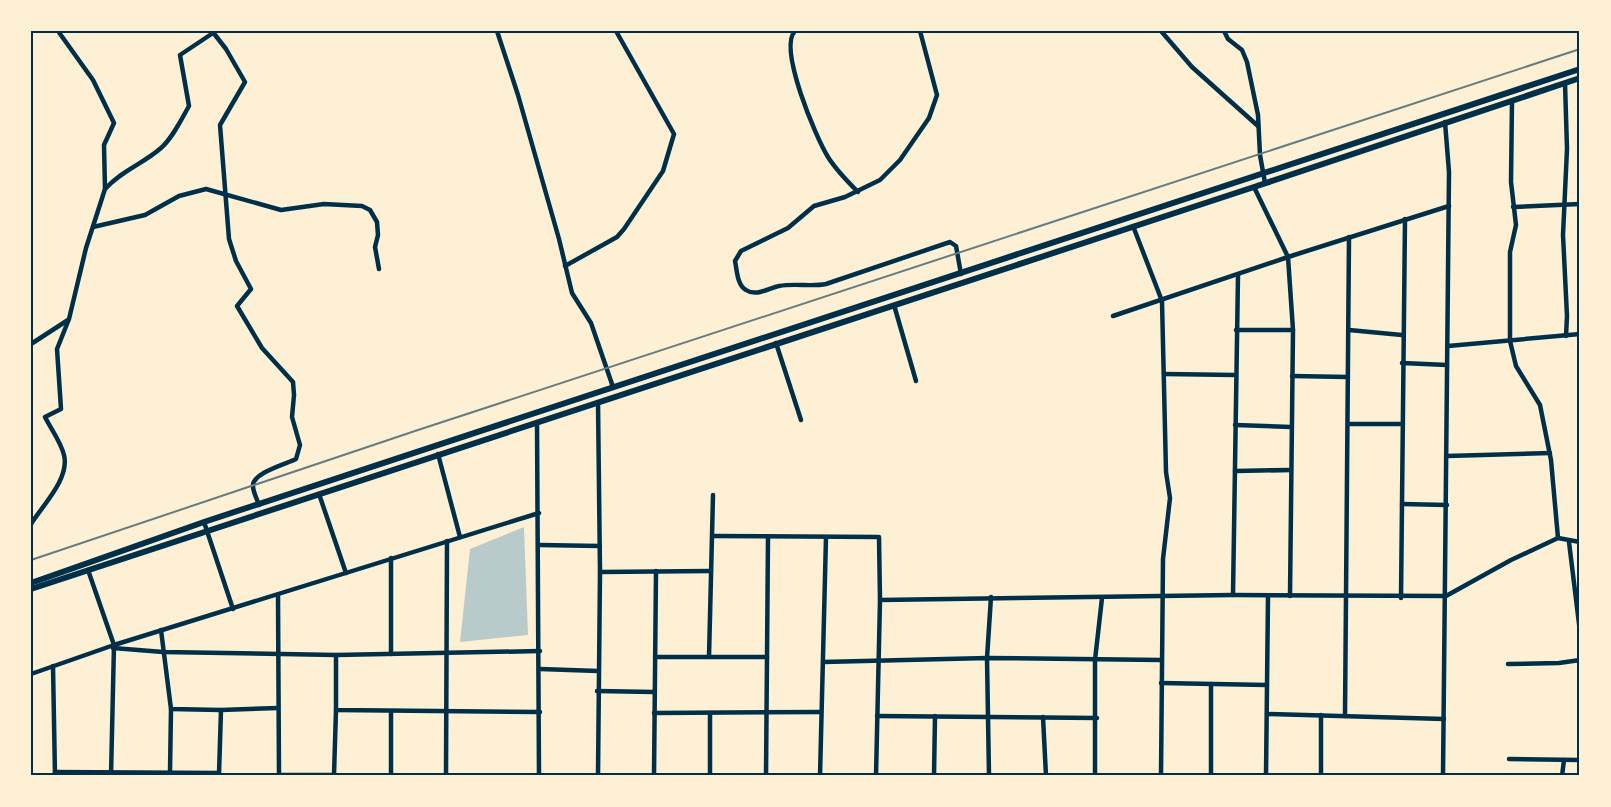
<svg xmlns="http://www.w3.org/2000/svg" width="1611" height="807" font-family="Barlow,sans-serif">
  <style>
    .green { fill: #b9caca }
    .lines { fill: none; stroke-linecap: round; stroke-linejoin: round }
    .minor { stroke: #003049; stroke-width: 4.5 }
    .primary { stroke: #003049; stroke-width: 6 }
    .rail { stroke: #657d81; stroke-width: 2 }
    .neatline { fill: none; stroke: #003049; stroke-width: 2 }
  </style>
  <rect width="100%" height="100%" fill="#fdf0d5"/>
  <path class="green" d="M524,527L528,635L460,642L470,549Z"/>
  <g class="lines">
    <g class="minor">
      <path d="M212,31L226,49L245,82L220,125L229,239L236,261L251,289L237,306L262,348L293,382L294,395L292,417L300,445L296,459C286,464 252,473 253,486C253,492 257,499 259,505"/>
      <path d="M497,31L518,95L559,239L572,293L591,323L613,387"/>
      <path d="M795,31C778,48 816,138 828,157C836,170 847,181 858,192"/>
      <path d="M920,31L937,95L929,118L900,160L880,180L845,197L814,206L788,228L741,251L735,261C737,270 737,285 746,290C756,297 769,288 779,286C795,283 811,287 826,284L950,242L956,246L961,274"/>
      <path d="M1161,31L1192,67L1258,126"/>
      <path d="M1224,31L1228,39L1242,50L1247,62L1258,115L1260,155L1265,183"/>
      <path d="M1565,83L1567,149L1563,235L1567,316L1566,336"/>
      <path d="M1512,101L1511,182L1516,225L1510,252V341L1516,366L1540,405L1551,460L1558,538"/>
      <path d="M1254,187L1288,257L1293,330L1290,596"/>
      <path d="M105,189C122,170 143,164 161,148C173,137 181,120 189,106L180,55L213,33"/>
      <path d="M1513,207L1580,204"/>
      <path d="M1133,226L1162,301L1166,472L1170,498L1163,559L1161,776"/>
      <path d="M93,227L145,215L179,196L206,189L281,210L324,204L362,206L370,210L377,222L378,235L375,247L379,269"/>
      <path d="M565,266L617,237L624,229L663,171L674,134L616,31"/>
      <path d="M894,305L916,381"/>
      <path d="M1113,316L1288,257L1449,206"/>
      <path d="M1236,330H1293"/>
      <path d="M1349,330L1402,335"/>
      <path d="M776,343L801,420"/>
      <path d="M31,344L68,320"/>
      <path d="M1448,346L1580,334"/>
      <path d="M1402,363L1447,365"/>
      <path d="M1164,374L1235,375"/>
      <path d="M1292,376L1348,377"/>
      <path d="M537,422L539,776"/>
      <path d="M1348,424H1403"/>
      <path d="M1235,425L1291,427"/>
      <path d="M438,454L460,537"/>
      <path d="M1447,456L1550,453"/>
      <path d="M1235,471L1291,470"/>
      <path d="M319,494L346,573"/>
      <path d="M1402,504L1447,505"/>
      <path d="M204,522L233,609"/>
      <path d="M31,524C42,506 70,479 64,455C61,442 51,429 45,417L61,409L57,349L69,319L86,248L105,189L104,145L114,123L93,80L58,31"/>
      <path d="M712,536L879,537L880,600L876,776"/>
      <path d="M1569,542L1580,632"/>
      <path d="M539,545L600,546"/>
      <path d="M391,558V654"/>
      <path d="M88,570L114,645L111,776"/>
      <path d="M600,572L711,571"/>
      <path d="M278,595L279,776"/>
      <path d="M1233,595L1238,275"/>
      <path d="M1401,598L1405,219"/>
      <path d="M880,600L1233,595L1446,596L1511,560L1558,538L1580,542"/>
      <path d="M161,630L171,709L221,710"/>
      <path d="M113,648L163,652L336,655L540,651"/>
      <path d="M336,655V710L540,712"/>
      <path d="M655,657H767"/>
      <path d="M709,657L713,495"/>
      <path d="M823,662L987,658L1161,660"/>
      <path d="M1508,664L1559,663L1580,660"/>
      <path d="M53,666L55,776"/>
      <path d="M540,669L598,671"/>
      <path d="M31,674L114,645L539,513"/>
      <path d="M1161,683L1267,685"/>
      <path d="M597,691L654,692"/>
      <path d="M336,710L334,775L370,776"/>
      <path d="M654,713L821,712"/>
      <path d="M1267,714L1444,719"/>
      <path d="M1321,715V776"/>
      <path d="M877,716L1097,718"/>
      <path d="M1345,716L1349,237"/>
      <path d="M1043,717L1046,776"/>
      <path d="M1509,759L1580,760"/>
      <path d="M55,772L219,773"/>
      <path d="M170,772L171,709"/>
      <path d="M219,774L221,710L278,708"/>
      <path d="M279,775H334"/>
      <path d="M391,776V712"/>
      <path d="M446,776L447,541"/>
      <path d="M598,776L600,572L598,402"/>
      <path d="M654,776L656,571"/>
      <path d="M710,776V713"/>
      <path d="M766,776L768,537"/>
      <path d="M820,776L826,537"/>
      <path d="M934,776L935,716"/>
      <path d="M989,776L987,658L991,597"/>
      <path d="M1095,776V660L1102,598"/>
      <path d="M1211,776V684"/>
      <path d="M1266,776L1268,596"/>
      <path d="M1443,776L1449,172L1445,122"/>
      <path d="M1562,776L1564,760"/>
    </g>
    <g class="primary">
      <path d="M31,583L204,522L1580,69"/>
      <path d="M31,589L1254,187L1580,78"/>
    </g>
    <path class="rail" d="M31,560L418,430L1580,49"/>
  </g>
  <rect width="1611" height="807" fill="none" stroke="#fdf0d5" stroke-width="65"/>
  <rect x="32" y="32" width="1546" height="742" class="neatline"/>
</svg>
